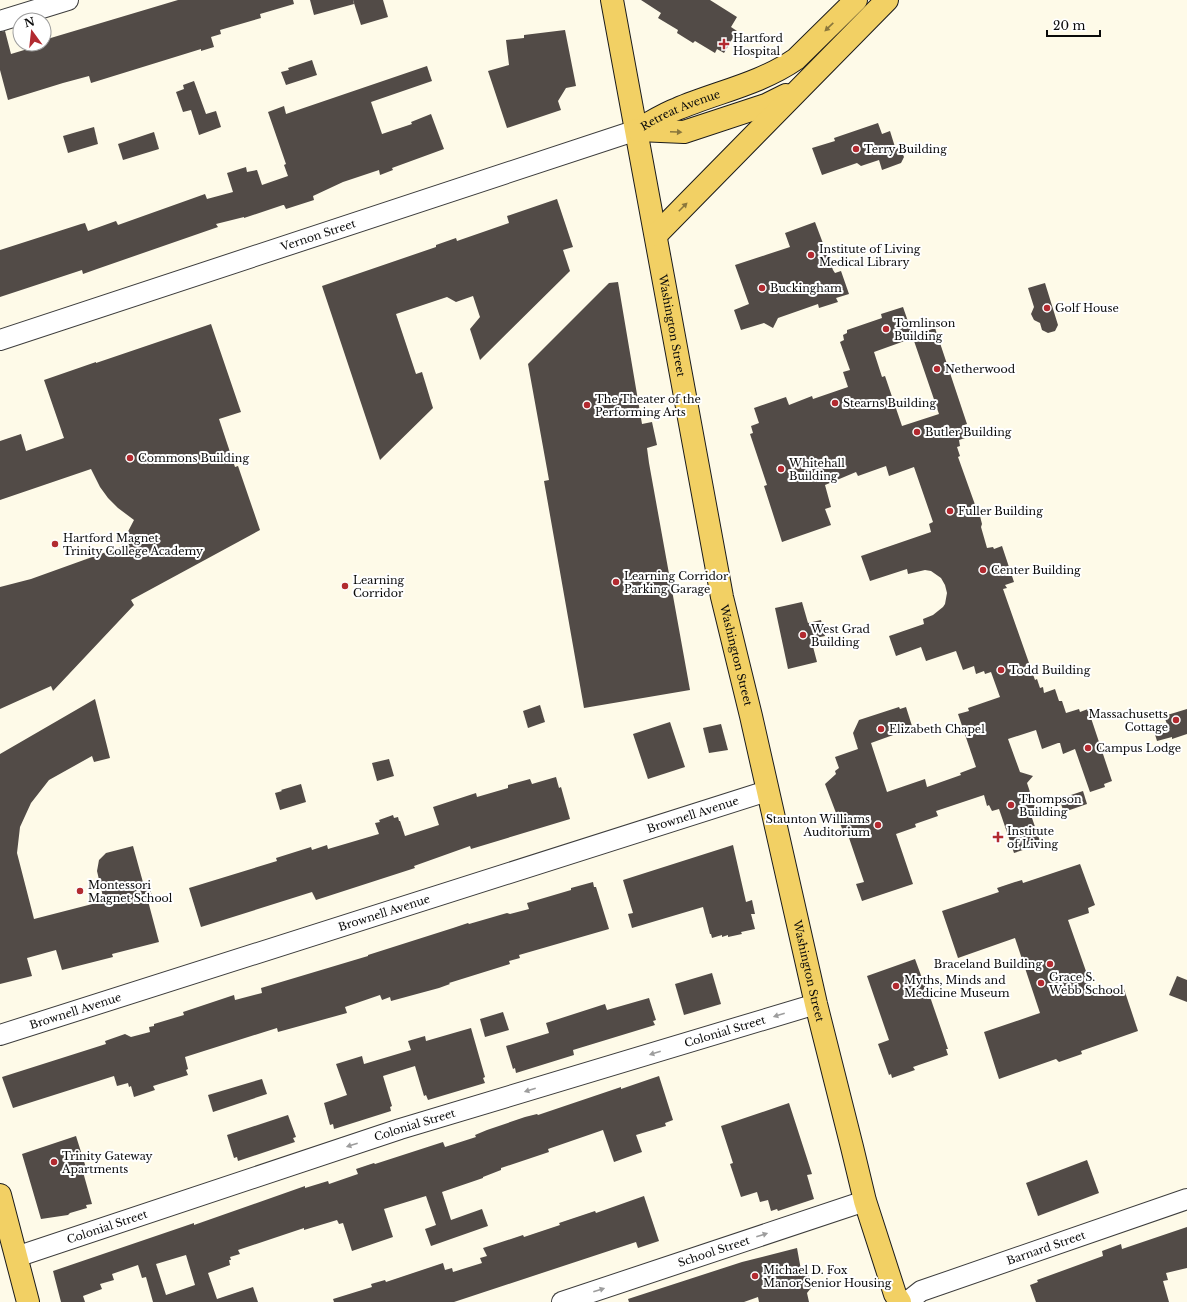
<svg xmlns="http://www.w3.org/2000/svg" width="1187" height="1302" font-family="'Libre Baskerville',serif">
  <style>
    .building { fill: #524b47; fill-rule: evenodd }
    .lines { fill: none; stroke-linecap: round; stroke-linejoin: round }
    .minor-casing { stroke: #3d3d3d; stroke-width: 22 }
    .major-casing { stroke: #1b1b1b; stroke-width: 24 }
    .minor { stroke: #fff; stroke-width: 20 }
    .major { stroke: #f2d064; stroke-width: 22 }
    .oneway { fill: #8a773c }
    .oneway2 { fill: #9d9d9d }
    .poi-dot { fill: #b22a30; stroke: #fff; stroke-width: 1.5 }
    .labels { text-anchor: middle; stroke-width: 4; stroke-linejoin: round; paint-order: stroke }
    .poi-label { font-size: 11px; fill: #0a0a0a; stroke: #fff; text-anchor: start }
    .street-label { font-size: 11px; fill: #0a0a0a; stroke: #fff }
  </style>
  <rect width="100%" height="100%" fill="#fefae8"/>
  <g class="building">
    <path d="M178,0H293L294,4L260,14L261,18L220,30L221,34L211,37L214,47L201,51V49L91,83L89,76L63,83L8,100L0,70V32L5,31L11,54L44,44V40Z"/>
    <path d="M310,0H353L354,4L314,15Z"/>
    <path d="M353,0H383L388,17L361,25Z"/>
    <path d="M641,0H710L737,17L731,27L737,31L724,53L717,49L715,53L695,41L693,43L677,33L678,30L658,18L661,13Z"/>
    <path d="M565,30L576,86L566,88L558,101L561,110L507,128L488,71L509,65L506,40L524,38V35Z"/>
    <path d="M312,60L317,75L286,85L281,72L289,70L288,68Z"/>
    <path d="M427,66L432,81L371,102L382,134L412,124L411,122L431,114L444,149L392,168L393,170L380,175L379,170L343,182L313,196L314,200L286,209L284,205H283L244,218V217L216,224L218,227L97,269L83,274L82,270L0,297V250L81,224L85,223L88,231L116,221L118,225L205,194L207,199L233,192L227,173L246,167L247,172L257,170L262,185L288,176L284,165L286,164L268,112L284,106L286,114Z"/>
    <path d="M194,81L206,114L216,111L221,127L199,135L191,110L183,112L176,92L184,89L183,85Z"/>
    <path d="M878,123L882,134L890,131L895,147L901,150L904,157L901,163L882,170L879,160L861,166L857,163L822,175L812,148L835,141L834,138Z"/>
    <path d="M94,127L98,144L68,153L63,136Z"/>
    <path d="M154,132L159,149L123,160L118,144Z"/>
    <path d="M557,199L573,247L563,250L570,271L480,360L470,329L480,317L473,296L456,302L447,297L396,314L416,374L422,372L433,408L380,460L322,286L436,247V245L456,238L457,241L509,223L507,216Z"/>
    <path d="M815,222L833,270L835,273L841,271L849,294L836,298L838,302L819,308L818,304L778,318L773,328L764,323L741,330L734,310L749,304L735,265L790,247L785,233Z"/>
    <path d="M618,282L642,424L652,422L657,445L647,448L649,463L690,690L584,708L544,481L549,480L528,364L609,283Z"/>
    <path d="M1045,283L1058,325L1055,331L1048,333L1042,330L1040,323L1034,320L1031,314L1034,307L1028,288Z"/>
    <path d="M903,307L913,336L935,328L967,424L964,425L968,437L959,440L960,446L957,447L960,456L958,457L978,513L979,512L982,524L981,527L987,548L993,547L994,549L1002,546L1014,582L1005,585L1007,588L1003,589L1035,680L1037,679L1040,688L1043,687L1044,693L1055,689L1059,701H1062L1066,713L1079,709L1080,712L1088,709L1112,781L1104,784L1105,787L1090,792L1075,749L1063,754L1060,743H1058L1042,749L1036,730L1008,739L1020,772L1033,776L1027,783L1038,816L1032,818L1041,844L1014,853L999,809L992,811L989,805L987,806L984,795L936,811L938,816L915,824L916,827L896,834L913,884L862,901L856,884L864,882L847,832L844,834L825,784L836,774L835,771L839,768L835,757L858,749L853,733L859,720L899,707L900,709L906,707L912,726L906,727L907,730L871,743L887,792L925,779L927,787L961,775L960,773L976,767L958,714L969,711L968,708L1000,697L991,672L985,674L984,671L976,674L974,666L963,670L956,651L926,661L921,647L896,656L889,636L924,624L923,619L933,615L943,607L945,604L947,593L945,585L941,578L931,571L925,570L908,574L907,569L870,581L861,556L931,532L929,524L933,522L914,467L889,476L886,466L858,476L856,472L825,485L831,507L825,509L831,525L782,542L764,486L767,485L750,434L753,433L751,426L759,423L754,408L786,397L789,405L812,396L813,399L848,387L843,372L850,370L840,342L844,340L843,335L847,333V330L882,318L881,314ZM913,338L939,414L902,426L885,376L882,377L874,352Z"/>
    <path d="M211,324L241,412L219,419L235,467L238,466L260,530L131,600L134,605L53,691L51,686L0,709V587L31,579L120,547L134,520L118,508L108,498L100,487L91,469L0,500V441L21,434L26,451L64,438L44,380L96,362V363Z"/>
    <path d="M802,602L808,623L821,620L825,636L811,639L817,662L788,669L775,608Z"/>
    <path d="M95,699L110,758L94,762L92,756L49,780L31,803L20,827L17,853L34,919L104,901L97,871L99,860L106,853L133,846L144,886L149,885L153,900L148,901L159,942L112,954L113,957L62,970L56,950L27,958L32,976L0,984V754Z"/>
    <path d="M540,705L545,722L528,728L523,711Z"/>
    <path d="M1187,709V734L1172,739V737L1157,741L1153,728L1167,724L1164,716Z"/>
    <path d="M670,722L685,767L648,779L633,734Z"/>
    <path d="M721,724L728,750L709,753L703,728Z"/>
    <path d="M389,759L394,776L377,781L372,763Z"/>
    <path d="M556,777L559,788L561,787L570,819L471,849L470,846L414,866L415,868L316,900L312,892L201,927L189,888L277,861L276,858L311,847L312,850L327,845L328,849L379,834L375,823L380,822L379,820L393,815L394,818L398,817L399,821H400L405,836L439,825L433,807L476,793L477,797L508,788V785L530,779L532,784Z"/>
    <path d="M301,784L306,802L280,810L275,793L282,791L281,790Z"/>
    <path d="M1083,791L1087,804L1064,812L1059,799Z"/>
    <path d="M733,845L746,902L752,900L755,914H751L755,929L741,932L742,934L728,937V935L722,937V935L712,938L711,934H710L703,907L632,928L628,914L633,913L623,880Z"/>
    <path d="M1080,864L1095,905L1088,908L1089,913L1068,920L1094,994L1115,987L1117,992L1124,989L1138,1031L1081,1051L1082,1054L1059,1062L1056,1059L999,1079L984,1032L1040,1013L1015,938L958,958L942,911L999,892L997,888L1015,882L1022,880L1023,883Z"/>
    <path d="M593,882L594,887H596L609,929L519,955L520,958L509,961L510,964L449,983L450,984L439,988L391,1001L390,997L382,1000L380,995L345,1007L347,1013L278,1032L277,1028L185,1057L188,1069L186,1070L188,1075L153,1086L155,1090L134,1097L131,1086L129,1087L128,1083L117,1086L114,1076L13,1108L2,1077L106,1044L105,1041L125,1034L131,1037L150,1032L149,1027L154,1026V1024L184,1015L183,1012L234,995L235,1000L262,993L261,988L368,956V955L453,928L468,923L469,924L507,913L510,914L529,909L527,903L571,890V888Z"/>
    <path d="M915,959L926,989L927,988L948,1049H946L948,1055L913,1067L915,1070L892,1078L891,1074L889,1075L878,1044L889,1040L867,976Z"/>
    <path d="M712,973L721,1004L684,1015L675,984Z"/>
    <path d="M1177,976L1187,980V1002L1169,995Z"/>
    <path d="M649,998L656,1020L653,1021L655,1025L573,1050L574,1055L532,1068L516,1073L515,1068L513,1069L506,1046L549,1033L546,1023L605,1004L607,1010Z"/>
    <path d="M503,1012L509,1030L485,1037L480,1019Z"/>
    <path d="M471,1028L485,1077L483,1078L485,1083L428,1100L426,1095L424,1096L415,1066L383,1076L392,1106L390,1107L391,1111L334,1129L333,1124L330,1125L324,1103L347,1095L336,1064L362,1056L364,1064L411,1050L408,1041L425,1036L426,1041Z"/>
    <path d="M659,1076L673,1120L665,1123L666,1126L636,1135L642,1152L614,1162L603,1130L548,1149L549,1152L501,1168V1170L483,1177V1178L442,1192L451,1220L482,1209L488,1226L431,1246L425,1229L436,1225L426,1196L384,1209L393,1237L352,1251L343,1223L339,1224L337,1220L304,1230V1228L238,1250L240,1254L230,1257L231,1260H229L230,1265L208,1273L217,1299L253,1287L258,1302H153L146,1277L142,1278L138,1265L112,1274L114,1280L100,1284L102,1289L83,1296L85,1302H61L53,1271L194,1223V1225L305,1186V1188L328,1181L329,1184L358,1174L356,1169L374,1163L375,1164L443,1142L445,1147L476,1137L475,1135L487,1130L525,1117L537,1114L538,1115L621,1087V1089ZM186,1255L195,1285L166,1295L156,1264Z"/>
    <path d="M262,1079L267,1094L213,1112L208,1095Z"/>
    <path d="M789,1103L812,1174L807,1175L814,1199L778,1211L777,1209L771,1211L768,1200L760,1202L757,1192L741,1197L730,1164L733,1163L721,1126Z"/>
    <path d="M288,1115L296,1137L293,1138L295,1142L238,1161L237,1157L234,1158L227,1135Z"/>
    <path d="M76,1136L87,1171L83,1172L92,1204L86,1205L87,1208L70,1213L68,1215L41,1219L22,1154Z"/>
    <path d="M1087,1160L1099,1193L1038,1216L1026,1183Z"/>
    <path d="M644,1196L659,1241L638,1248L636,1242L454,1302H334L333,1299L372,1287L371,1284L385,1280L386,1282L443,1263L445,1270L452,1268L453,1272L482,1263L480,1258L487,1256L483,1248L523,1235L524,1237L560,1225L559,1223L595,1211L596,1213Z"/>
    <path d="M1187,1227V1268L1166,1273L1168,1280L1163,1281L1169,1302H1036L1030,1285L1038,1282L1037,1280L1103,1256L1102,1251L1121,1244L1122,1249Z"/>
    <path d="M797,1248L801,1270L808,1271L811,1288L807,1293L809,1302H759L758,1297L744,1302H629L628,1299L742,1262Z"/>
  </g>
  <g class="lines">
    <g class="minor-casing">
      <g id="minor">
        <path d="M0,21L68,0"/>
        <path id="s1" d="M0,340L637,130"/>
        <path id="s2" d="M0,1035L767,791"/>
        <path id="s3" d="M16,1257L400,1129L816,1004"/>
        <path id="s4" d="M562,1302L865,1201"/>
        <path id="s5" d="M907,1302L921,1291L1187,1199"/>
      </g>
    </g>
    <g class="major-casing">
      <g id="major">
        <path id="s6" d="M612,0L722,597L751,716L816,1004L852,1147L865,1201L895,1294L900,1302"/>
        <path id="s7" d="M637,130C650,123 663,114 677,109C717,92 760,84 796,59L856,0"/>
        <path d="M638,130L684,132L766,105L786,95"/>
        <path d="M656,235L887,0"/>
        <path d="M0,1195L28,1302"/>
      </g>
    </g>
    <use href="#minor" class="minor"/>
    <use href="#major" class="major"/>
  </g>
  <defs><path id="oneway-solid" d="M-6-.8H1V-3.2L6.5 0L1 3.2V.8H-6Z"/></defs>
  <g class="oneway">
    <use href="#oneway-solid" transform="translate(829 27) rotate(136)"/>
    <use href="#oneway-solid" transform="translate(676 132) rotate(3)"/>
    <use href="#oneway-solid" transform="translate(683 207) rotate(-45)"/>
  </g>
  <g class="oneway2">
    <use href="#oneway-solid" transform="translate(779 1015) rotate(163)"/>
    <use href="#oneway-solid" transform="translate(655 1053) rotate(163)"/>
    <use href="#oneway-solid" transform="translate(530 1090) rotate(163)"/>
    <use href="#oneway-solid" transform="translate(352 1145) rotate(162)"/>
    <use href="#oneway-solid" transform="translate(762 1235) rotate(-18)"/>
    <use href="#oneway-solid" transform="translate(599 1290) rotate(-18)"/>
  </g>
  <g class="poi-dot">
    <path d="M722 38h4v4h4v4h-4v4h-4v-4h-4v-4h4z"/>
    <circle cx="856" cy="149" r="4"/>
    <circle cx="811" cy="255" r="4"/>
    <circle cx="762" cy="288" r="4"/>
    <circle cx="1047" cy="308" r="4"/>
    <circle cx="886" cy="329" r="4"/>
    <circle cx="937" cy="369" r="4"/>
    <circle cx="835" cy="403" r="4"/>
    <circle cx="587" cy="405" r="4"/>
    <circle cx="917" cy="432" r="4"/>
    <circle cx="130" cy="458" r="4"/>
    <circle cx="781" cy="469" r="4"/>
    <circle cx="950" cy="511" r="4"/>
    <circle cx="55" cy="544" r="4"/>
    <circle cx="983" cy="570" r="4"/>
    <circle cx="616" cy="582" r="4"/>
    <circle cx="345" cy="586" r="4"/>
    <circle cx="803" cy="635" r="4"/>
    <circle cx="1001" cy="670" r="4"/>
    <circle cx="1176" cy="720" r="4"/>
    <circle cx="881" cy="729" r="4"/>
    <circle cx="1088" cy="748" r="4"/>
    <circle cx="1011" cy="805" r="4"/>
    <circle cx="878" cy="825" r="4"/>
    <path d="M996 831h4v4h4v4h-4v4h-4v-4h-4v-4h4z"/>
    <circle cx="80" cy="891" r="4"/>
    <circle cx="1050" cy="964" r="4"/>
    <circle cx="1041" cy="983" r="4"/>
    <circle cx="896" cy="986" r="4"/>
    <circle cx="54" cy="1162" r="4"/>
    <circle cx="755" cy="1276" r="4"/>
  </g>
  <g class="labels">
    <g class="poi-label">
      <text x="733" y="42">Hartford<tspan x="733" dy="13">Hospital</tspan></text>
      <text x="864" y="153">Terry Building</text>
      <text x="819" y="253">Institute of Living<tspan x="819" dy="13">Medical Library</tspan></text>
      <text x="770" y="292">Buckingham</text>
      <text x="1055" y="312">Golf House</text>
      <text x="894" y="327">Tomlinson<tspan x="894" dy="13">Building</tspan></text>
      <text x="945" y="373">Netherwood</text>
      <text x="595" y="403">The Theater of the<tspan x="595" dy="13">Performing Arts</tspan></text>
      <text x="843" y="407">Stearns Building</text>
      <text x="925" y="436">Butler Building</text>
      <text x="138" y="462">Commons Building</text>
      <text x="789" y="467">Whitehall<tspan x="789" dy="13">Building</tspan></text>
      <text x="958" y="515">Fuller Building</text>
      <text x="63" y="542">Hartford Magnet<tspan x="63" dy="13">Trinity College Academy</tspan></text>
      <text x="991" y="574">Center Building</text>
      <text x="624" y="580">Learning Corridor<tspan x="624" dy="13">Parking Garage</tspan></text>
      <text x="353" y="584">Learning<tspan x="353" dy="13">Corridor</tspan></text>
      <text x="811" y="633">West Grad<tspan x="811" dy="13">Building</tspan></text>
      <text x="1009" y="674">Todd Building</text>
      <text x="1168" y="718" text-anchor="end">Massachusetts<tspan x="1168" dy="13">Cottage</tspan></text>
      <text x="889" y="733">Elizabeth Chapel</text>
      <text x="1096" y="752">Campus Lodge</text>
      <text x="1019" y="803">Thompson<tspan x="1019" dy="13">Building</tspan></text>
      <text x="870" y="823" text-anchor="end">Staunton Williams<tspan x="870" dy="13">Auditorium</tspan></text>
      <text x="1007" y="835">Institute<tspan x="1007" dy="13">of Living</tspan></text>
      <text x="88" y="889">Montessori<tspan x="88" dy="13">Magnet School</tspan></text>
      <text x="1042" y="968" text-anchor="end">Braceland Building</text>
      <text x="1049" y="981">Grace S.<tspan x="1049" dy="13">Webb School</tspan></text>
      <text x="904" y="984">Myths, Minds and<tspan x="904" dy="13">Medicine Museum</tspan></text>
      <text x="62" y="1160">Trinity Gateway<tspan x="62" dy="13">Apartments</tspan></text>
      <text x="763" y="1274">Michael D. Fox<tspan x="763" dy="13">Manor Senior Housing</tspan></text>
    </g>
    <g class="street-label">
      <text dy="4" stroke="none"><textPath href="#s7" startOffset="48">Retreat Avenue</textPath></text>
      <text dy="4" stroke="none"><textPath href="#s1" startOffset="335">Vernon Street</textPath></text>
      <text dy="4" stroke="none"><textPath href="#s6" startOffset="331">Washington Street</textPath></text>
      <text dy="4" stroke="none"><textPath href="#s6" startOffset="667">Washington Street</textPath></text>
      <text dy="4" stroke="none"><textPath href="#s2" startOffset="727">Brownell Avenue</textPath></text>
      <text dy="4" stroke="none"><textPath href="#s2" startOffset="403">Brownell Avenue</textPath></text>
      <text dy="4" stroke="none"><textPath href="#s6" startOffset="991">Washington Street</textPath></text>
      <text dy="4" stroke="none"><textPath href="#s2" startOffset="79">Brownell Avenue</textPath></text>
      <text dy="4" stroke="none"><textPath href="#s3" startOffset="744">Colonial Street</textPath></text>
      <text dy="4" stroke="none"><textPath href="#s3" startOffset="420">Colonial Street</textPath></text>
      <text dy="4" stroke="none"><textPath href="#s3" startOffset="96">Colonial Street</textPath></text>
      <text dy="4" stroke="none"><textPath href="#s5" startOffset="150">Barnard Street</textPath></text>
      <text dy="4" stroke="none"><textPath href="#s4" startOffset="160">School Street</textPath></text>
    </g>
  </g>
  <g transform="translate(32 32) rotate(345)"><circle r="19" fill="#ffffff" stroke="#9d9d9d"/>
  <path d="M0-3L7 15L0 10L-7 15Z" fill="#b22a30"/>
  <text y="-6" font-size="11" font-weight="bold" text-anchor="middle" fill="#0a0a0a">N</text>
  </g>
  <path d="M1047 30v6h53v-6" fill="none" stroke="#0a0a0a" stroke-width="2"/>
  <text x="1053" y="30" font-size="12" fill="#0a0a0a" stroke="#ffffff" stroke-width="3" paint-order="stroke">20 m</text>
</svg>
